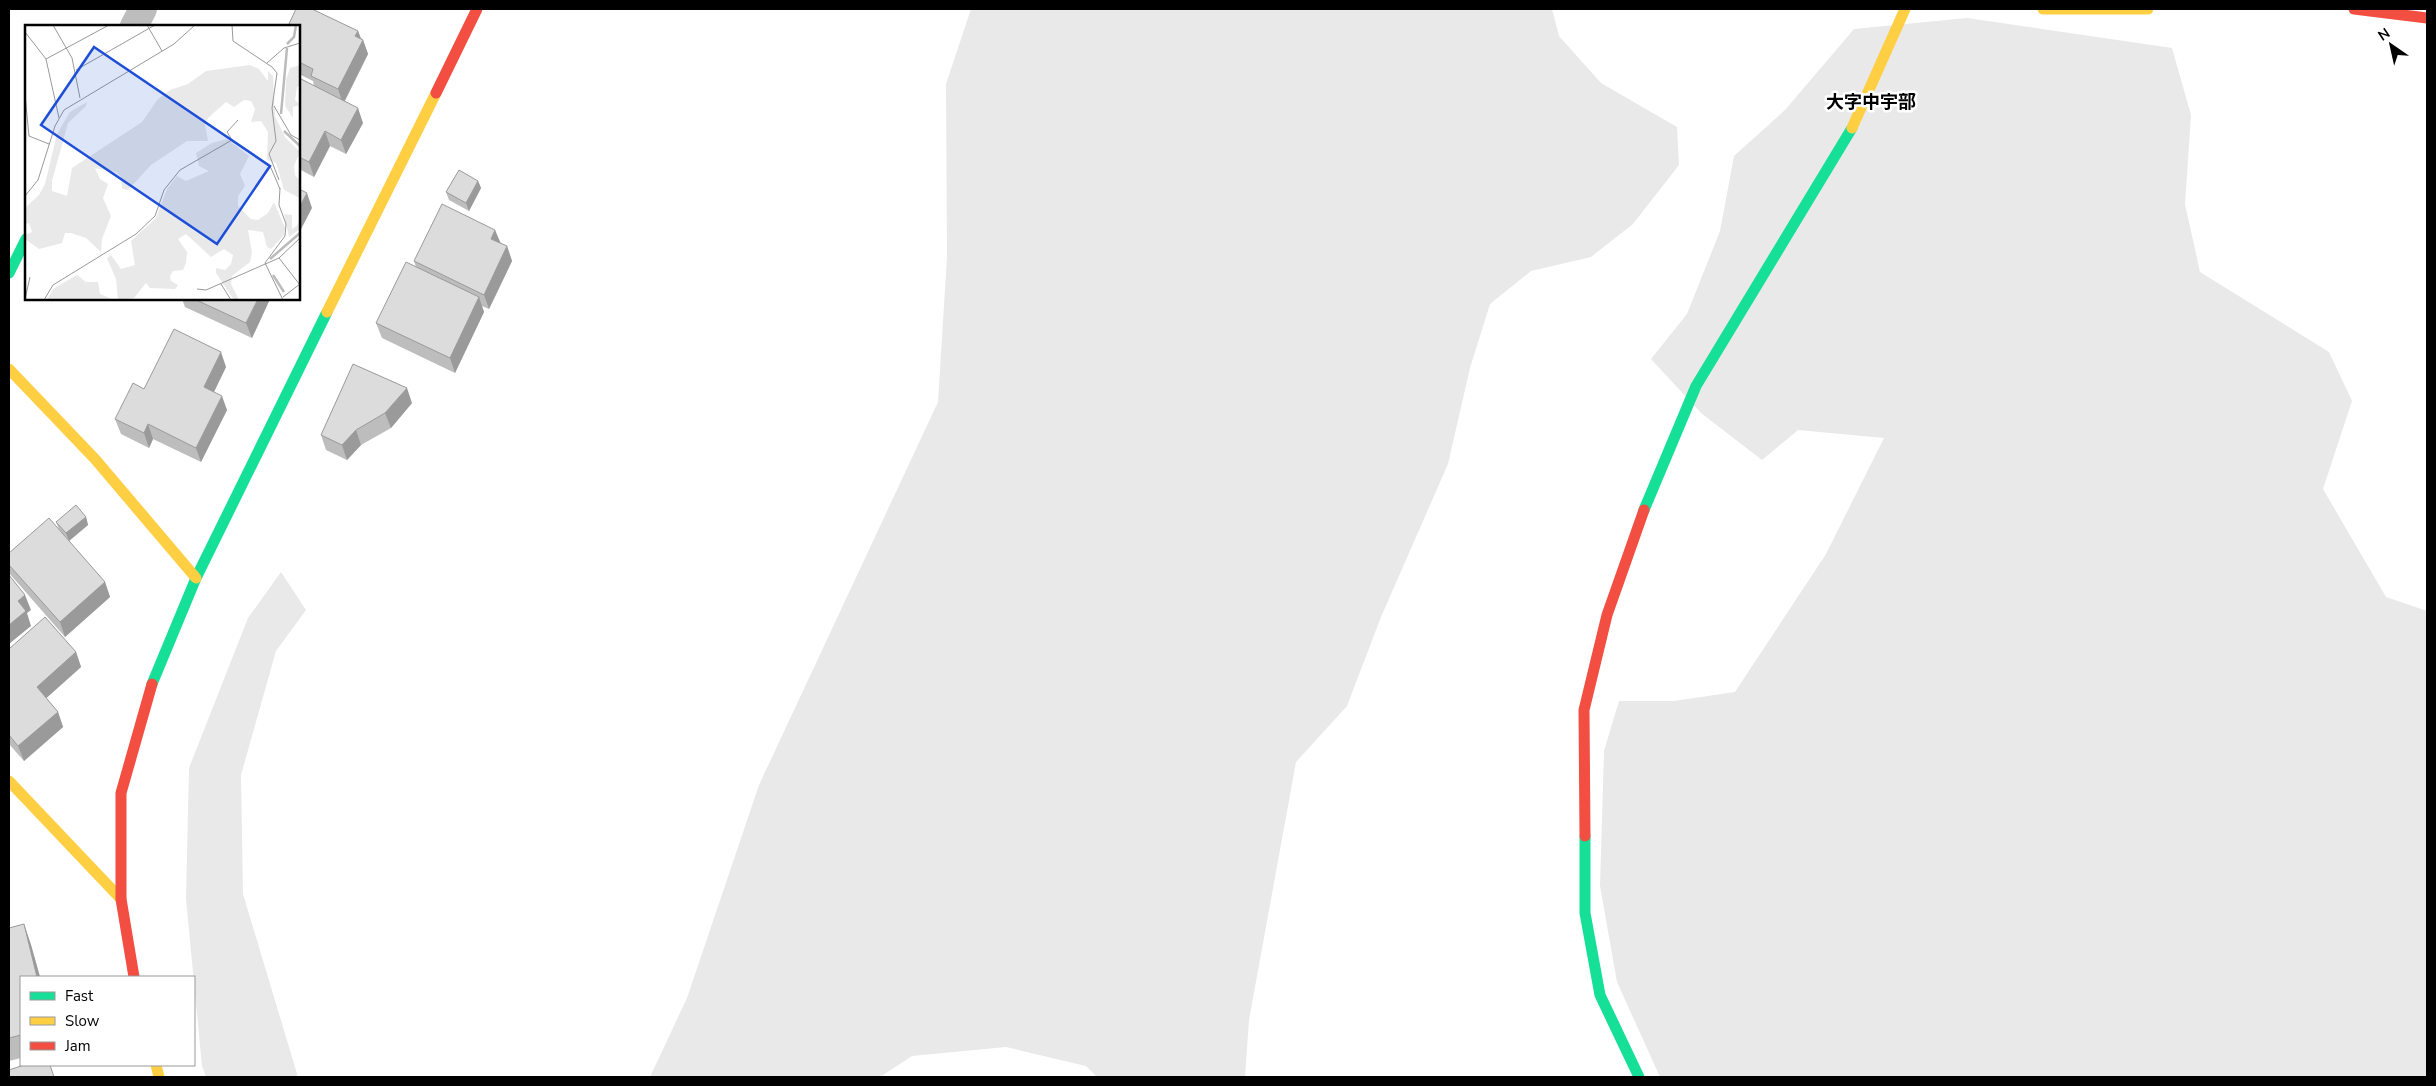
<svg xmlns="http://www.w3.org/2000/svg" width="2436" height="1086" viewBox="0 0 2436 1086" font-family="'Nunito Sans','Noto Sans JP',sans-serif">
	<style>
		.green { fill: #e9e9e9 }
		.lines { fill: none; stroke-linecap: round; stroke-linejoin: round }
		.street { stroke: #bdbdbd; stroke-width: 28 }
		.fast { stroke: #16e098; stroke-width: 11 }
		.slow { stroke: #ffcf43; stroke-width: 11 }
		.jam { stroke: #f24e42; stroke-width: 11 }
		.wall { fill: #bdbdbd }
		.shaded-wall { fill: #9a9a9a }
		.building { fill: #dcdcdc; stroke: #9a9a9a }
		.labels { text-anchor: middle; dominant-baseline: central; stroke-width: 5; stroke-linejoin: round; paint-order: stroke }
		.quarter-label { font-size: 18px; font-weight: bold; fill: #000; stroke: #fff }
		.inset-river { fill: none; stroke: #bbb; stroke-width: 2.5 }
		.inset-road { fill: none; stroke: #999; stroke-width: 1 }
		.view { fill: #1d4ed8; fill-opacity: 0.15; stroke: #1d4ed8; stroke-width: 2.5 }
		.inset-edge { fill: none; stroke: #000; stroke-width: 2.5 }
	</style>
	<rect width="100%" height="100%" fill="#fff"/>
	<g class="green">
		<path d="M 971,9 L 1552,9 L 1559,36 L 1601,83 L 1677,127 L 1679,165 L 1633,224 L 1591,257 L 1531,271 L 1490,304 L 1470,368 L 1448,464 L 1381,617 L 1347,706 L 1296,762 L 1249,1020 L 1245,1077 L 1097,1077 L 1086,1066 L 1006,1047 L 912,1056 L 880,1077 L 650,1077 L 687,998 L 759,785 L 938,402 L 947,257 L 946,84 Z"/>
		<path d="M 1967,18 L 2172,48 L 2191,115 L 2185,204 L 2200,272 L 2329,352 L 2352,401 L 2323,489 L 2386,597 L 2427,611 L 2427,1077 L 1660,1077 L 1617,982 L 1600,886 L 1604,751 L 1619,701 L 1674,701 L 1735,692 L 1826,554 L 1884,438 L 1798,430 L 1762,460 L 1701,413 L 1651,359 L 1687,314 L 1720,231 L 1734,156 L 1785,110 L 1854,29 Z"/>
		<path d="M 281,572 L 306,610 L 276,651 L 241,775 L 243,894 L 298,1077 L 206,1077 L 202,1066 L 186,899 L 189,768 L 248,618 Z"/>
	</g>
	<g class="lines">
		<path class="street" d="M 134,26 L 143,9"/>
		<g class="fast">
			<path d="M 9,273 L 26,239"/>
			<path d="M 1644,510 L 1696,386 L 1852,128"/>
			<path d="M 152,684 L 196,578 L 327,312"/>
			<path d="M 1585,836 L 1585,913 L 1600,995 L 1639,1077"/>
		</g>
		<g class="slow">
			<path d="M 2043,9 L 2148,9"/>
			<path d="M 1852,128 L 1905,9"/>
			<path d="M 327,312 L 436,93"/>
			<path d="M 9,369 L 95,459 L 196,578"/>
			<path d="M 9,781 L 121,899"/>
			<path d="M 156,1065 L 159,1077"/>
		</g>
		<g class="jam">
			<path d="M 2354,9 L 2427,18"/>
			<path d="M 436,93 L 477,9"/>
			<path d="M 1585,836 L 1584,710 L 1607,615 L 1644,510"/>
			<path d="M 134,977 L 121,899 L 121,793 L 152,684"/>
		</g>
	</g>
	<g class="wall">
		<path d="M 299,26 L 358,31 L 361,38 L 363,40 L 368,54 L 345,101 L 363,123 L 346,154 L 330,146 L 314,177 L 299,169 L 299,78 L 314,86 L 313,81 L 299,74 Z"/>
		<path d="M 478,181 L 481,188 L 469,211 L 449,200 L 446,192 Z"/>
		<path d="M 495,230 L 500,243 L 507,246 L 512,261 L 489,309 L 482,306 L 484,312 L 455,373 L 382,338 L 376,323 L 416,267 L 414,261 Z"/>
		<path d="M 182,299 L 270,299 L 252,338 L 185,307 Z"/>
		<path d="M 226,367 L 214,392 L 227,410 L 201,462 L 153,439 L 149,448 L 121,434 L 115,419 L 144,389 Z"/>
		<path d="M 412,403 L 391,428 L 361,445 L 347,460 L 326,450 L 321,435 Z"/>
		<path d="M 86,517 L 88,525 L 69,541 L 59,529 L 56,522 Z"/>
		<path d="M 9,553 L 105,582 L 110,597 L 65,637 L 9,573 Z"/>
		<path d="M 9,649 L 76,652 L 81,667 L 46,698 L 58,712 L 63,727 L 24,761 L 9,744 Z"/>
		<path d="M 24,924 L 31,945 L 40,977 L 21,977 L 21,1058 L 9,1061 L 9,928 Z"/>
	</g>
	<g class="shaded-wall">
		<path d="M 358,31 L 362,42 L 363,40 L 368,54 L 343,104 L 338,89 L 355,36 Z"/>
		<path d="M 358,108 L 363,123 L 346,154 L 341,140 Z"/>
		<path d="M 325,131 L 330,146 L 314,177 L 309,162 Z"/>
		<path d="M 478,181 L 481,188 L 469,211 L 466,203 Z"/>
		<path d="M 307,193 L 312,208 L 299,233 L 299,208 Z"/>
		<path d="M 495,230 L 501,244 L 491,239 Z"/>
		<path d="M 507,246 L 512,261 L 489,309 L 484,295 Z"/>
		<path d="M 479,297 L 484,312 L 455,373 L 450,358 Z"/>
		<path d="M 258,299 L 270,299 L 252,338 L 246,323 Z"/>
		<path d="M 221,352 L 226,367 L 209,402 L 204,387 Z"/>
		<path d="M 407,388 L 412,403 L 391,428 L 385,413 Z"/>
		<path d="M 222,396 L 227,410 L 201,462 L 196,448 Z"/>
		<path d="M 148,424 L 153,439 L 149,448 L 144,433 Z"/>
		<path d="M 356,430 L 361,445 L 347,460 L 342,445 Z"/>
		<path d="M 86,517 L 88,525 L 69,541 L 66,533 Z"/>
		<path d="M 105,582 L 110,597 L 65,637 L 60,622 Z"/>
		<path d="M 25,595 L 31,610 L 27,613 L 31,626 L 9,644 L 9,625 L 18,601 Z"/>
		<path d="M 76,652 L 81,667 L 42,702 L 37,687 Z"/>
		<path d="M 58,712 L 63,727 L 24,761 L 18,746 Z"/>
		<path d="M 24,924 L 31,945 L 40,977 L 37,977 Z"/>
	</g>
	<g class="building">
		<path d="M 296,9 L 312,9 L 358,31 L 355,36 L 363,40 L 338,89 L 311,76 L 313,69 L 299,62 L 299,26 L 288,26 Z"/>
		<path d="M 299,78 L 358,108 L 341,140 L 325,131 L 309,162 L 299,157 Z"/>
		<path d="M 459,170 L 478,181 L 466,203 L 446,192 Z"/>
		<path d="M 299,189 L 307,193 L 299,208 Z"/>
		<path d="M 442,204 L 495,230 L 491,239 L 507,246 L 484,295 L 414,261 Z"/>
		<path d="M 406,262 L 479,297 L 450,358 L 376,323 Z"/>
		<path d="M 194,299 L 258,299 L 246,323 Z"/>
		<path d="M 174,329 L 221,352 L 204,387 L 222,396 L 196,448 L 148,424 L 144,433 L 115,419 L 133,383 L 144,389 Z"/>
		<path d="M 353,364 L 407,388 L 385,413 L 356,430 L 342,445 L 321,435 Z"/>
		<path d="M 76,505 L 86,517 L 66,533 L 56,522 Z"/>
		<path d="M 49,518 L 105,582 L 60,622 L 9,565 L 9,553 Z"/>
		<path d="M 9,575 L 25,595 L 18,601 L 26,611 L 9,625 Z"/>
		<path d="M 45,617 L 76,652 L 37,687 L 58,712 L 18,746 L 9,735 L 9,649 Z"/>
		<path d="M 24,924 L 37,977 L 21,977 L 21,1035 L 9,1038 L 9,928 Z"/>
		<path d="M 24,1065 L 50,1065 L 54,1077 L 9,1077 L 9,1070 Z"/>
	</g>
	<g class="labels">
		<g class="quarter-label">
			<text x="1871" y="102">大字中宇部</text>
		</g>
	</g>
	<g transform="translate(25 25)">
		<rect width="275" height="275" fill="#fff"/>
		<path d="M 225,40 L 234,44 L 243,56 L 243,46 L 248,51 L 250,91 L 260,112 L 275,127 L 269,141 L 270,150 L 275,155 L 275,173 L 259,165 L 251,138 L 242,135 L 243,107 L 236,96 L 226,97 L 230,84 L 226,76 L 219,75 L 209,82 L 201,77 L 183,93 L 180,100 L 183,116 L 162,116 L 126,140 L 103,165 L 97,164 L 96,152 L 91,147 L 70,143 L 75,154 L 83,159 L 78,173 L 86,191 L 77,214 L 76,227 L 61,213 L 46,208 L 40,208 L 37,218 L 14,224 L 0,214 L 0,210 L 7,207 L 4,198 L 0,199 L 0,183 L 14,170 L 20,159 L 32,109 L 45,87 L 62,77 L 61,81 L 43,98 L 27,156 L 27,166 L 42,171 L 47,143 L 117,97 L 133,74 L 145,65 L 163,59 L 181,46 ZM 275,40 L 275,61 L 272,62 L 270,75 L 275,80 L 268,82 L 268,93 L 260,81 L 261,55 L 265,43 ZM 202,114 L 224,131 L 215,149 L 220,161 L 213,171 L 213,181 L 226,194 L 233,195 L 243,188 L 249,177 L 260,203 L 259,210 L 246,224 L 242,222 L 238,207 L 223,205 L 227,227 L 225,237 L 207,251 L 206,259 L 214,275 L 209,275 L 191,248 L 191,243 L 200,245 L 206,239 L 208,230 L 199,224 L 186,232 L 161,209 L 153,214 L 162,227 L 161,238 L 158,245 L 148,246 L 145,251 L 146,256 L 153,260 L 150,264 L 125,263 L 121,258 L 109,273 L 93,275 L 91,254 L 82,233 L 86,230 L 96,244 L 110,240 L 106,216 L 131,193 L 142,164 L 152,151 L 161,156 L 184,146 L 174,141 L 171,128 L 187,118 ZM 259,189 L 267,190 L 267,204 L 273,200 L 275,191 L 275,204 L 264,212 ZM 52,250 L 61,257 L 73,257 L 75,269 L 89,275 L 22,275 L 28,264 Z" fill="#e9e9e9"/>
		<path class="inset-river" d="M 262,19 L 269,12 L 271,0M 256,89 L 262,23M 259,106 L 275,121M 245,234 L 275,208M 248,250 L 259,267"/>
		<path class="inset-road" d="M 28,0 L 47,33 L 55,73M 122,0 L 137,26M 207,0 L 208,16 L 247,42 L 252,48 L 247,83 L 251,116 L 244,129 L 254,155M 0,7 L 21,34 L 34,93M 21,34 L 84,0M 242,38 L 259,23 L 275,18M 51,45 L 130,0M 0,70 L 4,111 L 24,119M 249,81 L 266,110 L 275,115M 207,115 L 202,107 L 213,95M 255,163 L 254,180 L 261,199 L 260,211 L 240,238 L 258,275M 0,171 L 13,155 L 30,101 L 39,85 L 149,19 L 170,0M 196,259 L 206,275M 275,260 L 254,233 L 275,213M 172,264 L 181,265 L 254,233M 258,272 L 275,259M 0,274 L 5,252M 19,275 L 28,260 L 111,209 L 130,191 L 139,165 L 155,145 L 207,115 L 246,143 L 255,164"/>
		<path class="view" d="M 69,22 L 245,141 L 192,219 L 16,100 Z"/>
		<rect width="275" height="275" class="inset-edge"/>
	</g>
	<rect width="2436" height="1086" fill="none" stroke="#000000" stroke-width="20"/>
	<rect x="20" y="976" width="175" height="90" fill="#ffffff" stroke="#999999"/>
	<rect x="30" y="992" width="25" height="8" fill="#16e098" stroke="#999999"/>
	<text x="65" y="1001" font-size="15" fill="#000000">Fast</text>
	<rect x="30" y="1017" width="25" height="8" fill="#ffcf43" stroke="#999999"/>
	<text x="65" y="1026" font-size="15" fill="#000000">Slow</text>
	<rect x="30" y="1042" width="25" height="8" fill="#f24e42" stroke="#999999"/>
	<text x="65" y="1051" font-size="15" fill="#000000">Jam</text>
	<g transform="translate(2391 45) rotate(326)" stroke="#ffffff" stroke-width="4" paint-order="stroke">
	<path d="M0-4L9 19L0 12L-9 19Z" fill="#000000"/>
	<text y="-8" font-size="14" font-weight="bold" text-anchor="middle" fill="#000000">N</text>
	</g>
</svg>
